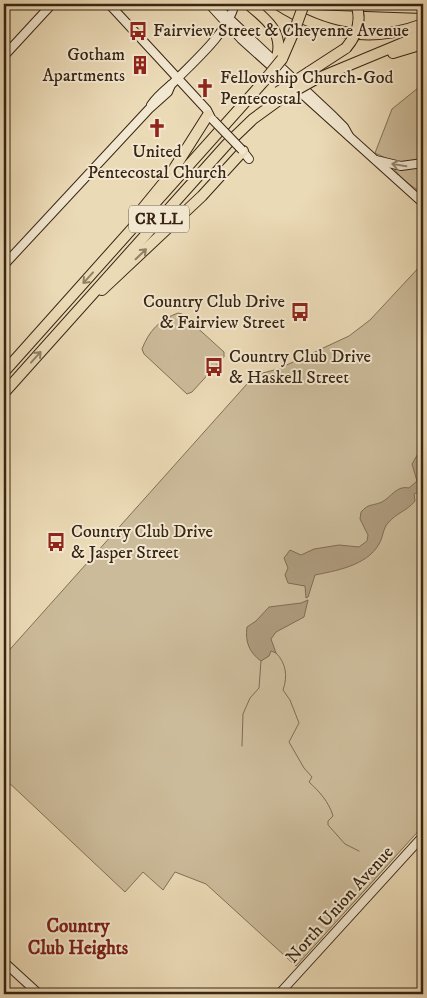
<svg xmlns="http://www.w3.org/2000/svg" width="427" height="998" viewBox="0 0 427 998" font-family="'IM FELL DW Pica',serif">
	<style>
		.green { fill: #ccbb9a; stroke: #827056 }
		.water { fill: #ae9c7f; stroke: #7e6c54 }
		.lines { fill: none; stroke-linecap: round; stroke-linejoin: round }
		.stream { stroke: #7e6c54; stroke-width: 1 }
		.secondary-casing { stroke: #372513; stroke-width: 10 }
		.highway-casing { stroke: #372513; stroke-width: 12 }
		.secondary { stroke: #f2e7d0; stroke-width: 8 }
		.highway { stroke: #ebdab6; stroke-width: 10 }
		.secondary-bridge-casing { stroke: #372513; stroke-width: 10; stroke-linecap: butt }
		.highway-bridge-casing { stroke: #372513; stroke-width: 12; stroke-linecap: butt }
		.secondary-bridge { stroke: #f2e7d0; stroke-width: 8 }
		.highway-bridge { stroke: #ebdab6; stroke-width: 10 }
		.oneway { stroke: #948672 }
		.oneway2 { stroke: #918064 }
		.labels { text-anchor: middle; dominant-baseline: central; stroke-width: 4; stroke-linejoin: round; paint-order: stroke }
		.shield { fill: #f2e7d0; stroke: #6f5f4c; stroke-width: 1 }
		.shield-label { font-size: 16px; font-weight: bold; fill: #372513 }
		.poi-label { font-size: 18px; fill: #372513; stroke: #f2e7d0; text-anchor: start }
		.street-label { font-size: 18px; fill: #372513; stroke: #f2e7d0 }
		.neighbourhood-label { font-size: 19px; font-weight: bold; fill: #7a1f14; stroke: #f2e7d0 }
	</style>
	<rect width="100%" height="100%" fill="#ebdab6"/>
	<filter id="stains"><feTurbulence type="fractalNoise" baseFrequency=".004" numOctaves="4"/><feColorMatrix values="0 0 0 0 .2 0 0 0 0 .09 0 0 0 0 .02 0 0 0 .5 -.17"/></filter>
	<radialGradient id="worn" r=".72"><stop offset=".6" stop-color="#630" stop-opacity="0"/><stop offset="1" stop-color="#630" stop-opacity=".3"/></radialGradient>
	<g class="green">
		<path d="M 423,81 L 423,194 C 412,186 394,175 390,160 L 375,153 L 392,109 L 418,88 Z"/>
		<path d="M 423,263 L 423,826 L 296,966 L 206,884 L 175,872 L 163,890 L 143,872 L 125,892 L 4,778 L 4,656 L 255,375 L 278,369 L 349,336 L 370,320 Z"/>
		<path d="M 178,313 L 182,314 L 224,352 L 224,357 L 192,392 L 187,394 L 144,354 L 142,349 C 149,331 159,320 178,313 Z"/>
	</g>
	<g class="water">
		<path d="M 423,445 L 423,490 L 414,494 L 415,501 C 407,511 396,513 388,523 C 383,528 383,538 379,544 C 367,566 334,571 315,575 L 308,597 L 306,598 L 305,586 L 288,583 L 285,575 L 288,568 L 284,558 L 290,550 L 301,555 L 314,549 L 339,545 L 359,547 L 367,541 L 368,535 L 360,519 L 361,512 C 369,503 373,506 382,502 C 391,497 397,485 409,488 L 417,481 L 412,464 Z"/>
		<path d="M 308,600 L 304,617 L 276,632 L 271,639 L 276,653 L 271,651 L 269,656 L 261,661 C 249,652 245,642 247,627 L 256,621 L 269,607 L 301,603 Z"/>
	</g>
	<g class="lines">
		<g class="stream">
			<path d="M 276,653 C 286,663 288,676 283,690 L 290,700 L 299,723 L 289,742 L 304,768 L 312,777 L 309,782 C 319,791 329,802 333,816 L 328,821 L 328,825 L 345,844 L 359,851"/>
			<path d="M 242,746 L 243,714 L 250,698 L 259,688 L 261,661"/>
			<path d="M 379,863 L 384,866"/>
		</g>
		<g class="secondary-casing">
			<g id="secondary">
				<path d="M 109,4 L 207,110 L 211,118"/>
				<path d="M 209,4 L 241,39 L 423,203"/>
				<path d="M 217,7 L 334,117 L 344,127 L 349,136"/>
				<path d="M 4,56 L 52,4"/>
				<path d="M 151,105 C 158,95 165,90 173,83 C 195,60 226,35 235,4"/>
				<path d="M 242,150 L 249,159"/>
				<path d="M 376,160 L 401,166 L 423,163"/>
				<path d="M 4,265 L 149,109 L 168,92 L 171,85"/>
				<path d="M 4,962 L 39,994"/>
				<path d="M 279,994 L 423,836"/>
			</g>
		</g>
		<g class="highway-casing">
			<g id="highway">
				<path d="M 248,4 C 265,18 284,32 277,57"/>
				<path d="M 277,4 C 324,34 370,44 423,24"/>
				<path d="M 309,4 L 423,8"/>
				<path d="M 393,53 L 423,44"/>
				<path d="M 282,59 L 295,29"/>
				<path d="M 309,72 L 346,48"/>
				<path d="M 316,79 L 405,42 L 423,32"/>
				<path d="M 143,208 L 170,175 L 208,115"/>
				<path d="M 102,290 L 202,196 L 243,151"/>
				<path d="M 4,372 L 264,81"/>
				<path d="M 4,393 L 227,144 L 253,119 L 282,98"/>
			</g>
		</g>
		<use href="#secondary" class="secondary"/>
		<use href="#highway" class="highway"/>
		<g class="secondary-bridge-casing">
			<path id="secondary-bridge" d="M 213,120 L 242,150"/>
		</g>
		<g class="highway-bridge-casing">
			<g id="highway-bridge">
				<path d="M 295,29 L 304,4"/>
				<path d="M 346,48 C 357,35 362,20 356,4"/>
				<path d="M 264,81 L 282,59"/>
				<path d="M 278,92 L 309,72"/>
				<path d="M 282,98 L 316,79"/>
			</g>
		</g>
		<use href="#secondary-bridge" class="secondary-bridge"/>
		<use href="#highway-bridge" class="highway-bridge"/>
	</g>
	<defs><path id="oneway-shaft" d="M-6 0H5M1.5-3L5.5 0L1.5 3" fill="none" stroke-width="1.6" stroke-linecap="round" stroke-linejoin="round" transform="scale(1.25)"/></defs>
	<use class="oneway" href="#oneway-shaft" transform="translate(399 165) rotate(-171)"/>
	<g class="oneway2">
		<use href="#oneway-shaft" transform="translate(141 254) rotate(-44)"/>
		<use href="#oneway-shaft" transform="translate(88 278) rotate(132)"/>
		<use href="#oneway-shaft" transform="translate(36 357) rotate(-48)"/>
	</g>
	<defs>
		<g id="bus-bare" transform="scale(1.5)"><path d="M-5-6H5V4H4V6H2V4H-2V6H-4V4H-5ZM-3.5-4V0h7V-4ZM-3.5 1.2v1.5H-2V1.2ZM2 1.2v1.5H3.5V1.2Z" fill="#8f2418" stroke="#f2e7d0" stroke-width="2.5" paint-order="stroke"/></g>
		<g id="building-bare" transform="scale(1.5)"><path d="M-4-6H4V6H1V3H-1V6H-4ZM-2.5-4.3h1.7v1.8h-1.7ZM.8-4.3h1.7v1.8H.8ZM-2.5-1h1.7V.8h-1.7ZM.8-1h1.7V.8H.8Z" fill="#8f2418" stroke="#f2e7d0" stroke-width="2.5" paint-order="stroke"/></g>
		<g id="church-bare" transform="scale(1.5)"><path d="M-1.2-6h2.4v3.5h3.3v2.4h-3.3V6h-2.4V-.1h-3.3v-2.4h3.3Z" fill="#8f2418" stroke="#f2e7d0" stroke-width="2.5" paint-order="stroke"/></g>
	</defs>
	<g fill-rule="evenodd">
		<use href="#bus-bare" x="138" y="31"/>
		<use href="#building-bare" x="140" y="65"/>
		<use href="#church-bare" x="205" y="88"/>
		<use href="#church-bare" x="157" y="128"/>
		<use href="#bus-bare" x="300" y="312"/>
		<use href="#bus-bare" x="214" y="367"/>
		<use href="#bus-bare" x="56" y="542"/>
	</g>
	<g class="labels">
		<rect class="shield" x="129" y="205.5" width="60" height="27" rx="4"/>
		<g class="shield-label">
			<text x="159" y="219">CR LL</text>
		</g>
		<g class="poi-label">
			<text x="153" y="31">Fairview Street &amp; Cheyenne Avenue</text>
			<text x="125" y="55" text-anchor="end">Gotham<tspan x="125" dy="21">Apartments</tspan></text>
			<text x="220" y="78">Fellowship Church-God<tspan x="220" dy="21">Pentecostal</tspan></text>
			<text x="157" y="152" text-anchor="middle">United<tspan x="157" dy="21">Pentecostal Church</tspan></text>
			<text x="285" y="302" text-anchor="end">Country Club Drive<tspan x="285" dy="21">&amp; Fairview Street</tspan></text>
			<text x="229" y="357">Country Club Drive<tspan x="229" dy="21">&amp; Haskell Street</tspan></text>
			<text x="71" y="532">Country Club Drive<tspan x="71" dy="21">&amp; Jasper Street</tspan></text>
		</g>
		<g class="street-label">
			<text transform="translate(340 905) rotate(-48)">North Union Avenue</text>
		</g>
		<g class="neighbourhood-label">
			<text x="78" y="926">Country<tspan x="78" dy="22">Club Heights</tspan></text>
		</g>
	</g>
	<rect width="427" height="998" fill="none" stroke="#ebdab6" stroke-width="20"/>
	<rect x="5" y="5" width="417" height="988" fill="none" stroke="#372513" stroke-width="2.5"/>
	<rect x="10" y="10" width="407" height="978" fill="none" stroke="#372513"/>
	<rect width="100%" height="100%" filter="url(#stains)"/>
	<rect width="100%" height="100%" fill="url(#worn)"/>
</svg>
